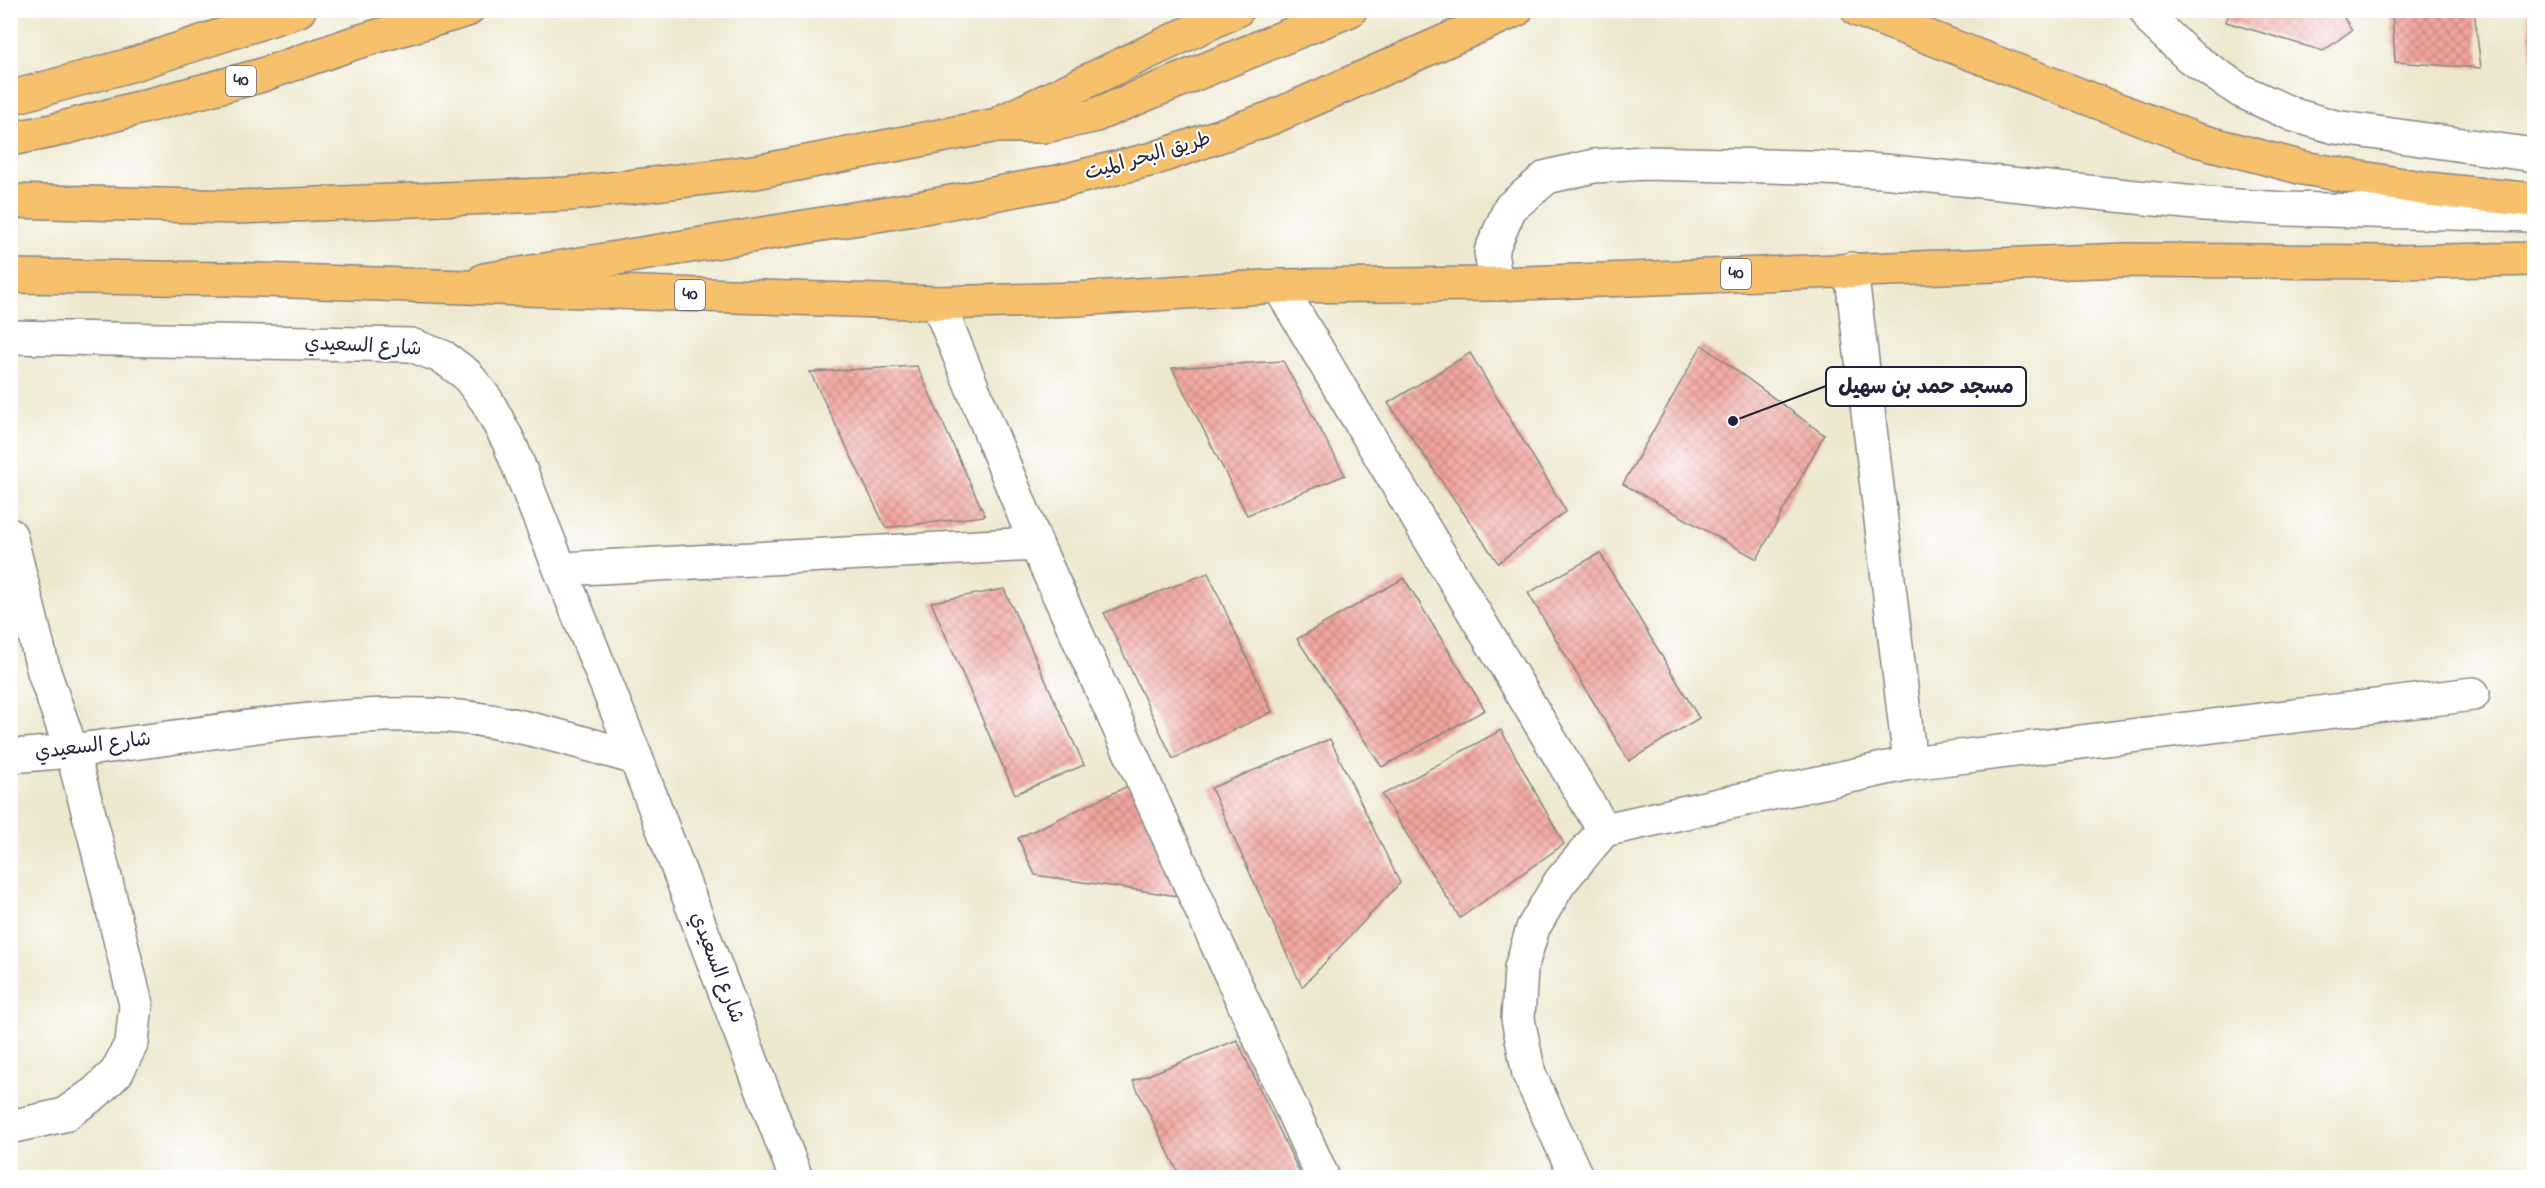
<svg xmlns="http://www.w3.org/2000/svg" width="2545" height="1188" viewBox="0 0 2545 1188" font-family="'Indie Flower','Playpen Sans Arabic',sans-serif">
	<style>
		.building { fill: url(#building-cross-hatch) }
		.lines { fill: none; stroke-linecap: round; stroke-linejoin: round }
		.minor-casing { stroke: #888584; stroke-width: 36 }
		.major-casing { stroke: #888584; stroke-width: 36 }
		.highway-casing { stroke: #888584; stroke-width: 36 }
		.minor { stroke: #fff; stroke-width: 33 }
		.major { stroke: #f7c06c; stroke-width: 33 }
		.highway { stroke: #f7c06c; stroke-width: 33 }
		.labels { text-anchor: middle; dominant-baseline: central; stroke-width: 4.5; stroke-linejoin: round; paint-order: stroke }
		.shield { fill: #fff; stroke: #646476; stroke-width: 1.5 }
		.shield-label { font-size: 18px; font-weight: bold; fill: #22223b }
		.street-label { font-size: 20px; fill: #22223b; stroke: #fff }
		.leader { fill: none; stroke: #22223b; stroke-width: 2 }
		.callout-dot { fill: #22223b; stroke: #fff; stroke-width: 2 }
		.callout { fill: #fff; stroke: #22223b; stroke-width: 2 }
		.callout-label { font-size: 21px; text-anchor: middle; font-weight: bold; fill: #22223b }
	</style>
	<defs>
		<pattern id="building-cross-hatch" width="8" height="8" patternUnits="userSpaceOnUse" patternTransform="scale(1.5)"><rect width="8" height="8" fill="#f3a69f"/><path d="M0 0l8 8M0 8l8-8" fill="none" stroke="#c48783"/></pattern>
	</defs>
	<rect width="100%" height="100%" fill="#fff"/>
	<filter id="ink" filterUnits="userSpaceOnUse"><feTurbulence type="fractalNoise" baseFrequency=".0167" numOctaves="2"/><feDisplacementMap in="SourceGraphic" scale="12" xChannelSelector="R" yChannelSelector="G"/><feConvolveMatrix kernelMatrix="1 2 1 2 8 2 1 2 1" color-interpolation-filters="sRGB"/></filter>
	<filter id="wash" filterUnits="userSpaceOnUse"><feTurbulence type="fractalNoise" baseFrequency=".008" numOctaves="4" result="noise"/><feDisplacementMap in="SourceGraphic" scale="24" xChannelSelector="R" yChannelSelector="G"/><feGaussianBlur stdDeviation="1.35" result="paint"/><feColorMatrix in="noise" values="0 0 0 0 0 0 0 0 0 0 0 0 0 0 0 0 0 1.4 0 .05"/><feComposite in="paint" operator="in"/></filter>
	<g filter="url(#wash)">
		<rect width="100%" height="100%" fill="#ede8ce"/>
		<g id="blocks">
			<g class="building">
				<path d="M 2230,10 L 2339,10 L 2352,30 L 2323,51 L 2226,22 Z"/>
				<path d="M 2392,10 L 2474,10 L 2481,68 L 2395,62 Z"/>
				<path d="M 2528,10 L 2534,10 L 2534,73 L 2533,73 Z"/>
				<path d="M 1702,345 L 1824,435 L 1757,559 L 1623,484 Z"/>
				<path d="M 1470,353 L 1566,511 L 1498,563 L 1388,403 Z"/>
				<path d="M 1283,361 L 1345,475 L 1247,515 L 1172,368 Z"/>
				<path d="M 917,366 L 985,516 L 886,528 L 810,372 Z"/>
				<path d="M 1600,553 L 1699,718 L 1629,761 L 1528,593 Z"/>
				<path d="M 1208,573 L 1272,712 L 1173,759 L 1104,613 Z"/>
				<path d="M 1404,578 L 1485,710 L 1382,767 L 1297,639 Z"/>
				<path d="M 1004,589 L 1084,765 L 1015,794 L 931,602 Z"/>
				<path d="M 1501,730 L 1564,844 L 1460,918 L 1382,795 Z"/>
				<path d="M 1330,739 L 1400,883 L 1302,987 L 1211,788 Z"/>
				<path d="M 1130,785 L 1185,897 L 1035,875 L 1018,838 Z"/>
				<path d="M 1237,1040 L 1302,1178 L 1181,1178 L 1133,1081 Z"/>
			</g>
		</g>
	</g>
	<g filter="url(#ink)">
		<use href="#blocks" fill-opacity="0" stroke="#888584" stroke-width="1.5"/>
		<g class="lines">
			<g class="minor-casing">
				<g id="minor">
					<path d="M 2146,10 L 2153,22 L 2190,57 L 2241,91 L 2294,115 L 2335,127 L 2534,155"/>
					<path d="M 1851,269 L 1910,763"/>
					<path d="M 1496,284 L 1491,252 L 1510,208 L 1547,177 L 1594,166 L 1646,163 L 1804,167 L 1883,171 L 2205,204 L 2285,209 L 2534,215"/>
					<path d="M 1279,286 L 1604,830"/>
					<path d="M 938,303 L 1036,544 L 1323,1178"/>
					<path d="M 10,337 L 411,345 L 443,357 L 466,374 L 487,401 L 509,442 L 636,758 L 796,1178"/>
					<path d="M 10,535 L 44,672 L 72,752 L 94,833 L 136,1004 L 132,1042 L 117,1072 L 95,1093 L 64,1115 L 10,1127"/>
					<path d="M 562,569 L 1036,544"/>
					<path d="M 10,756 C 150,747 287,712 427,715 C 499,716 568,739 636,758"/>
					<path d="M 1577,1178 L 1529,1074 L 1518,1019 L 1521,968 L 1533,928 L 1560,882 L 1604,830 L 1910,763 L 2473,694"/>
				</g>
			</g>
			<g class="major-casing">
				<g id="major">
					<path d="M 1003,121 L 1237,10"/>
					<path d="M 10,201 L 238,207 L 569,194 L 755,172 L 992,126 L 1045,126 L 1093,116 L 1350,10"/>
					<path d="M 484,280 L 913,209 L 1058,182 L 1153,159 L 1271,118 L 1516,10"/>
				</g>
			</g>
			<g class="highway-casing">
				<g id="highway">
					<path d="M 1858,10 L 2197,140 L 2303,168 L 2427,189 L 2534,200"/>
					<path d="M 10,98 L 134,64 L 299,10"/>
					<path d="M 10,139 L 52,131 L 259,76 L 354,43 L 467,10"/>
					<path d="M 10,276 L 229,279 L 938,303 L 1077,299 L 1279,286 L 1496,284 L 2125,260 L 2398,262 L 2534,259"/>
				</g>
			</g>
			<use href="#minor" class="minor"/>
			<use href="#major" class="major"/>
			<use href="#highway" class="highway"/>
		</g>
	</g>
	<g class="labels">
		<g class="shield">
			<rect x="226" y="66" width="30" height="30" rx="4.5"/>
			<rect x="1721" y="259" width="30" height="30" rx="4.5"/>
			<rect x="675" y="280" width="30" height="30" rx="4.5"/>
		</g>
		<g class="shield-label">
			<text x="241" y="81">40</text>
			<text x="1736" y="274">40</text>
			<text x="690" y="295">40</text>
		</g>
		<g class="street-label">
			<text transform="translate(1148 157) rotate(-16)">طريق البحر الميت</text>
			<text transform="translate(363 347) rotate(3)">شارع السعيدي</text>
			<text transform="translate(93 747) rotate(-7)">شارع السعيدي</text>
			<text transform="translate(716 968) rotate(69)">شارع السعيدي</text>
		</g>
	</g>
	<path class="leader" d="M1733 421L1826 386"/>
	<circle class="callout-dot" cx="1733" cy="421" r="6"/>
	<rect class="callout" x="1826" y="367" width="200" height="39" rx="6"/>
	<g class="callout-label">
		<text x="1926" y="393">مسجد حمد بن سهيل</text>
	</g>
	<rect width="2545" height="1188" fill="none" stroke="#fff" stroke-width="36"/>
</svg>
